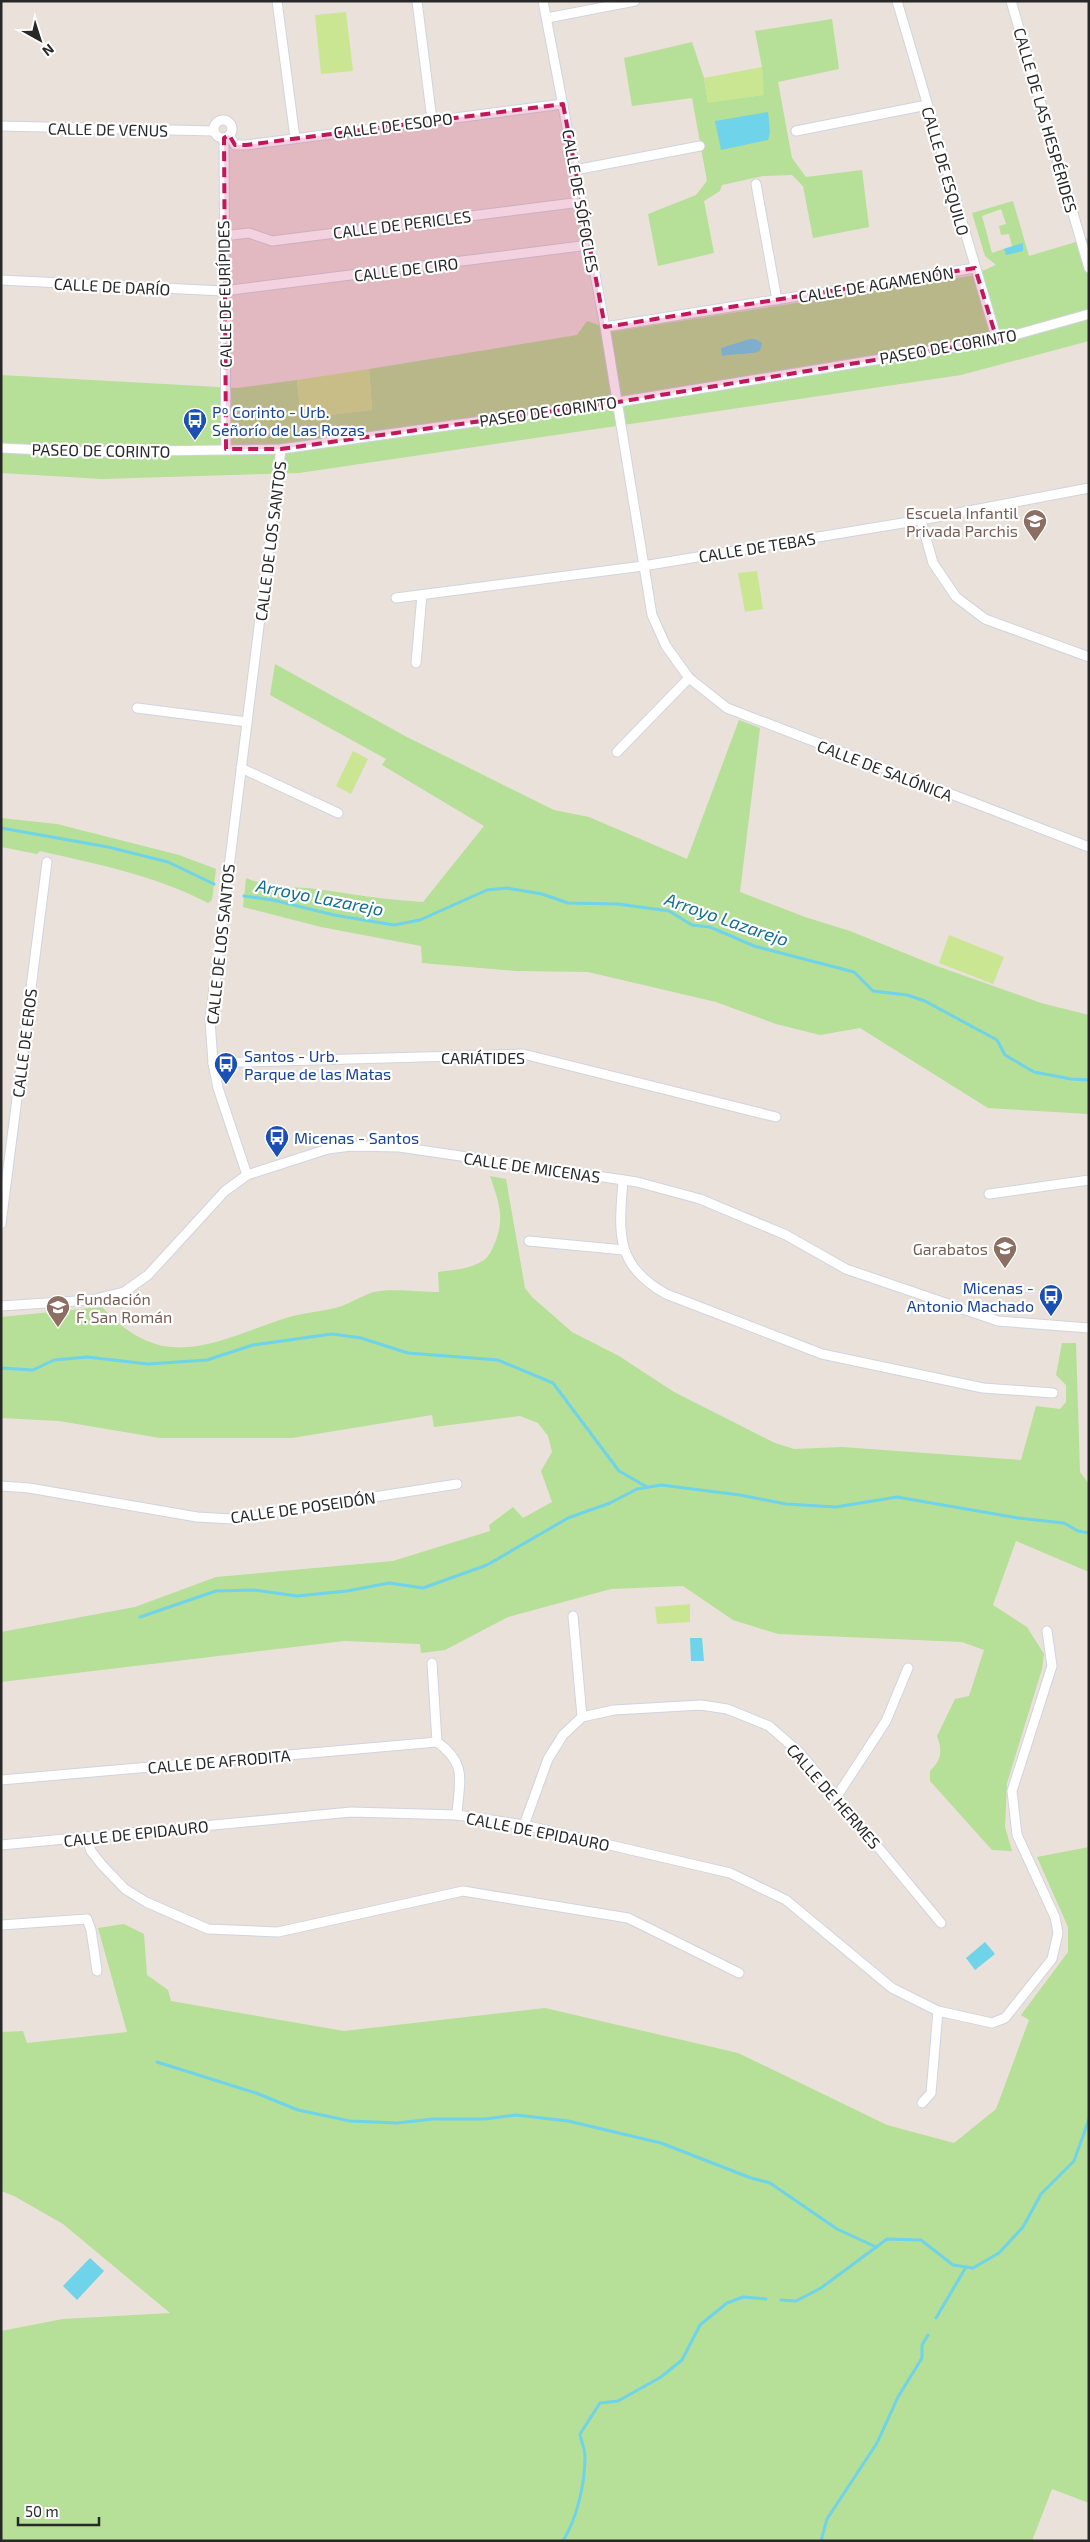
<svg xmlns="http://www.w3.org/2000/svg" width="1090" height="2542" viewBox="0 0 1090 2542" font-family="'Exo 2',sans-serif">
	<style>
		.green { fill: #b6df97; fill-rule: evenodd }
		.pitch { fill: #cae693 }
		.water { fill: #6fd3e9 }
		.lines { fill: none; stroke-linecap: round; stroke-linejoin: round }
		.stream { stroke: #6fd3e9; stroke-width: 3 }
		.minor-casing { stroke: #cfd4e0; stroke-width: 11 }
		.minor { stroke: #fff; stroke-width: 9 }
		.marked { fill: #c2185b; fill-opacity: 0.2; stroke: #c2185b; stroke-width: 4; stroke-dasharray: 10 6; stroke-linejoin: round }
		.labels { text-anchor: middle; dominant-baseline: central; stroke-width: 4.5; stroke-linejoin: round; paint-order: stroke }
		.street-label { font-size: 16px; fill: #282828; stroke: #fff }
		.transit-label { font-size: 16px; fill: #164399; stroke: #fff; text-anchor: start }
		.education-label { font-size: 16px; fill: #785e54; stroke: #fff; text-anchor: end }
		.water-label { font-size: 18px; font-style: italic; fill: #127092; stroke: #fff }
	</style>
	<rect width="100%" height="100%" fill="#eae1da"/>
	<g class="green">
		<path d="M 832,19 L 839,69 L 778,82 L 792,158 L 806,177 L 862,170 L 869,227 L 813,238 L 803,186 L 792,175 L 763,176 L 722,185 L 720,191 L 704,201 L 714,253 L 658,266 L 648,214 L 696,195 L 707,181 L 692,98 L 632,106 L 624,58 L 692,42 L 704,78 L 708,102 L 763,95 L 762,67 L 755,31 Z"/>
		<path d="M 1013,201 L 1029,256 L 1089,238 L 1089,341 L 961,375 L 299,473 L 102,479 L 1,473 L 1,375 L 237,388 L 297,380 L 301,418 L 372,410 L 369,369 L 577,335 L 587,321 L 616,331 L 970,276 L 996,265 L 985,256 L 972,213 ZM 1001,209 L 1006,224 L 999,226 L 1001,235 L 1009,234 L 1012,246 L 992,253 L 982,216 Z"/>
		<path d="M 275,664 L 405,736 L 554,810 L 589,817 L 687,859 L 739,720 L 760,728 L 740,892 L 805,917 L 850,931 L 934,965 L 1041,1003 L 1089,1015 L 1089,1114 L 988,1108 L 860,1028 L 820,1035 L 776,1024 L 716,1002 L 588,972 L 517,971 L 422,963 L 421,946 L 321,927 L 243,907 L 246,878 C 271,889 296,886 323,890 C 357,895 389,900 423,902 L 484,826 L 382,765 L 386,759 L 270,695 Z"/>
		<path d="M 1,818 L 57,824 L 179,855 L 216,869 L 212,900 L 208,903 C 155,875 96,864 40,851 L 37,854 L 1,847 Z"/>
		<path d="M 490,1176 L 506,1179 L 525,1288 L 532,1297 L 572,1332 L 619,1356 L 674,1392 L 775,1443 L 794,1449 L 842,1447 L 1021,1460 L 1036,1406 L 1060,1409 L 1066,1402 L 1066,1385 L 1056,1375 L 1062,1343 L 1076,1343 L 1080,1472 L 1089,1484 L 1089,1572 L 1016,1541 L 993,1605 L 1027,1627 L 1044,1654 L 1042,1669 L 1007,1783 L 1005,1827 L 1012,1851 L 992,1850 L 930,1781 L 930,1771 C 941,1760 943,1752 937,1736 L 955,1699 L 969,1696 L 984,1650 L 962,1642 L 778,1634 L 733,1620 L 683,1586 L 611,1589 L 508,1617 L 445,1650 L 421,1653 L 420,1644 L 344,1641 L 1,1682 L 1,1632 L 135,1607 L 216,1577 L 393,1561 L 490,1531 L 489,1525 L 513,1507 L 523,1518 L 552,1502 L 541,1471 L 552,1452 L 548,1436 L 538,1423 L 520,1416 L 434,1427 L 432,1415 L 292,1438 L 160,1438 L 59,1421 L 1,1418 L 1,1317 L 102,1307 C 164,1375 213,1342 286,1318 C 304,1312 324,1312 342,1306 C 353,1302 363,1295 374,1292 C 389,1288 421,1292 439,1292 L 438,1272 C 452,1270 472,1269 484,1260 C 490,1256 493,1247 496,1240 C 505,1216 498,1200 490,1176 Z"/>
		<path d="M 1089,1847 L 1089,2503 L 1052,2489 L 1032,2541 L 1,2541 L 1,2331 L 63,2319 L 170,2313 L 63,2224 L 14,2196 L 1,2191 L 1,2032 L 23,2031 L 27,2043 L 127,2032 L 98,1928 L 124,1924 L 144,1934 L 147,1975 L 168,1990 L 171,2001 L 344,2031 L 545,2008 L 738,2053 L 887,2125 L 954,2143 L 996,2109 L 1029,2020 L 1021,2015 L 1068,1952 L 1068,1927 L 1037,1857 Z"/>
	</g>
	<g class="pitch">
		<path d="M 346,12 L 353,71 L 321,74 L 315,15 Z"/>
		<path d="M 762,67 L 764,95 L 708,103 L 704,78 Z"/>
		<path d="M 369,369 L 372,410 L 301,418 L 297,380 Z"/>
		<path d="M 757,571 L 763,609 L 745,612 L 738,573 Z"/>
		<path d="M 353,751 L 368,759 L 351,794 L 336,786 Z"/>
		<path d="M 949,935 L 1004,957 L 993,984 L 939,963 Z"/>
		<path d="M 690,1604 L 690,1622 L 657,1624 L 655,1607 Z"/>
	</g>
	<g class="water">
		<path d="M 768,112 L 770,132 L 768,140 L 721,150 L 715,121 Z"/>
		<path d="M 1023,243 L 1023,251 L 1006,255 L 1004,249 Z"/>
		<path d="M 750,339 L 755,339 L 762,343 L 760,351 C 754,354 732,354 722,356 L 721,348 Z"/>
		<path d="M 690,1638 L 702,1638 L 704,1661 L 691,1661 Z"/>
		<path d="M 985,1942 L 995,1954 L 975,1970 L 966,1958 Z"/>
		<path d="M 90,2258 L 104,2271 L 77,2300 L 63,2286 Z"/>
	</g>
	<g class="lines">
		<g class="stream">
			<path d="M 1,828 L 108,847 L 168,862 L 214,884"/>
			<path d="M 244,896 L 273,900 L 334,915 L 394,925 L 420,920 L 487,890 L 507,888 L 542,894 L 568,903 L 618,904 L 669,911 L 692,925 L 710,927 L 754,946 L 854,972 L 873,991 L 907,995 L 925,1001 L 997,1040 L 1005,1055 L 1034,1072 L 1071,1079 L 1089,1080"/>
			<path d="M 1,1368 L 33,1370 L 54,1360 L 87,1357 L 148,1364 L 207,1360 L 253,1345 L 332,1334 L 361,1338 L 408,1353 L 498,1360 L 553,1383 L 619,1471 L 647,1487"/>
			<path d="M 140,1617 L 216,1591 L 254,1590 L 297,1596 L 347,1591 L 389,1583 L 423,1588 L 487,1565 L 568,1518 L 610,1503 L 637,1489 L 661,1485 L 740,1495 L 786,1504 L 836,1507 L 897,1497 L 1018,1518 L 1064,1523 L 1078,1531 L 1089,1533"/>
			<path d="M 157,2062 L 256,2093 L 298,2110 L 350,2121 L 397,2123 L 433,2119 L 485,2119 L 516,2115 L 568,2121 L 661,2143 L 751,2178 L 770,2183 L 837,2229 L 876,2247"/>
			<path d="M 781,2300 L 796,2301 L 821,2288 L 887,2239 L 921,2240 L 953,2265 L 973,2268 L 999,2253 L 1023,2227 L 1041,2194 L 1074,2161 L 1089,2119"/>
			<path d="M 936,2318 L 966,2267"/>
			<path d="M 563,2541 C 577,2518 585,2484 585,2457 C 585,2449 581,2441 580,2434 L 600,2403 L 618,2401 L 661,2377 L 682,2360 L 700,2325 L 727,2303 L 743,2297 L 766,2299"/>
			<path d="M 821,2541 L 827,2519 L 877,2443 L 898,2397 L 922,2358 L 922,2345 L 928,2335"/>
		</g>
		<g class="minor-casing">
			<g id="minor">
				<path d="M 277,1 L 295,138"/>
				<path d="M 417,1 L 432,120"/>
				<path d="M 543,1 L 605,327 L 652,615 L 666,646 L 689,678 L 727,708 L 1089,847"/>
				<path d="M 897,1 L 997,340"/>
				<path d="M 1011,1 L 1089,268"/>
				<path d="M 547,18 L 635,1"/>
				<circle cx="223" cy="129" r="9"/>
				<path d="M 1,126 L 214,131"/>
				<path d="M 796,131 L 927,105"/>
				<path d="M 229,135 L 235,145 L 246,145 L 563,104"/>
				<path d="M 224,138 L 226,449"/>
				<path d="M 575,170 L 700,146"/>
				<path d="M 756,184 L 777,300"/>
				<path d="M 223,236 L 249,233 L 272,241 L 581,202"/>
				<path d="M 1,280 L 223,291 L 589,245"/>
				<path d="M 605,327 L 975,268"/>
				<path d="M 1,448 L 85,452 L 281,449 L 618,402 L 997,340 L 1089,314"/>
				<path d="M 921,520 L 933,563 L 956,597 L 985,619 L 1089,657"/>
				<path d="M 396,598 L 643,566 L 921,520 L 1089,488"/>
				<path d="M 416,663 L 422,595"/>
				<path d="M 137,708 L 247,722"/>
				<path d="M 617,752 L 689,678"/>
				<path d="M 241,768 L 338,813"/>
				<path d="M 213,1063 L 523,1054 L 776,1117"/>
				<path d="M 247,1175 L 218,1088 L 213,1063 L 210,1020 L 281,449"/>
				<path d="M 623,1180 C 619,1232 614,1265 666,1294 L 822,1354 L 983,1388 L 1053,1393"/>
				<path d="M 989,1194 L 1089,1180"/>
				<path d="M 1,1224 L 47,862"/>
				<path d="M 529,1241 L 624,1250"/>
				<path d="M 1,1306 L 91,1300 L 124,1292 L 148,1275 L 225,1191 L 247,1175 L 328,1149 L 351,1146 L 399,1147 L 637,1182 L 700,1199 L 786,1235 L 846,1269 L 998,1321 L 1089,1328"/>
				<path d="M 1,1486 L 29,1488 L 197,1517 L 233,1519 L 457,1484"/>
				<path d="M 573,1616 L 582,1717"/>
				<path d="M 432,1663 L 437,1742"/>
				<path d="M 1,1780 L 437,1742 C 468,1764 459,1781 457,1815"/>
				<path d="M 837,1796 L 886,1721 L 908,1668"/>
				<path d="M 524,1825 L 548,1759 L 563,1735 L 582,1717 L 614,1710 L 701,1705 L 727,1709 L 769,1726 L 800,1753 L 941,1923"/>
				<path d="M 87,1839 L 91,1851 L 102,1865 L 125,1889 L 146,1902 L 208,1929 L 278,1932 L 463,1891 L 628,1918 L 739,1973"/>
				<path d="M 1,1845 L 351,1812 L 457,1815 L 524,1825 L 730,1873 L 786,1900 L 892,1988 L 938,2011 L 992,2023 L 1005,2018 L 1052,1959 L 1058,1933 L 1055,1917 L 1017,1835 L 1012,1791 L 1052,1666 L 1047,1631"/>
				<path d="M 1,1925 L 87,1919 L 91,1930 L 97,1971"/>
				<path d="M 922,2103 L 931,2093 L 938,2011"/>
			</g>
		</g>
		<use href="#minor" class="minor"/>
	</g>
	<path class="marked" d="M 563,104 L 605,327 L 975,268 L 997,340 L 618,402 L 281,449 L 226,449 L 224,138 L 229,135 L 235,145 L 246,145 Z"/>
	<defs>
		<g id="bus-pin" transform="scale(1.25)"><path d="M0 17L-7.5 6A9.5 9.5 0 1 1 7.5 6Z" fill="#1a4fb4" stroke="#fff"/><path d="M-5-6H5V4H4V6H2V4H-2V6H-4V4H-5ZM-3.5-4V0h7V-4ZM-3.5 1.2v1.5H-2V1.2ZM2 1.2v1.5H3.5V1.2Z" fill="#fff"/></g>
		<g id="school-pin" transform="scale(1.25)"><path d="M0 17L-7.5 6A9.5 9.5 0 1 1 7.5 6Z" fill="#8d6e63" stroke="#fff"/><path d="M0-5L7-2L0 1L-7-2ZM-4 1L0 2.5L4 1V4Q0 6-4 4Z" fill="#fff"/></g>
	</defs>
	<g fill-rule="evenodd">
		<use href="#bus-pin" x="195" y="420"/>
		<use href="#school-pin" x="1035" y="521"/>
		<use href="#bus-pin" x="226" y="1064"/>
		<use href="#bus-pin" x="277" y="1137"/>
		<use href="#school-pin" x="1005" y="1248"/>
		<use href="#bus-pin" x="1051" y="1296"/>
		<use href="#school-pin" x="58" y="1307"/>
	</g>
	<g class="labels">
		<g class="street-label">
			<text transform="translate(1046 120) rotate(74)">CALLE DE LAS HESPÉRIDES</text>
			<text transform="translate(393 125) rotate(-7)">CALLE DE ESOPO</text>
			<text transform="translate(108 129) rotate(1)">CALLE DE VENUS</text>
			<text transform="translate(946 171) rotate(74)">CALLE DE ESQUILO</text>
			<text transform="translate(581 201) rotate(80)">CALLE DE SÓFOCLES</text>
			<text transform="translate(402 224) rotate(-7)">CALLE DE PERICLES</text>
			<text transform="translate(406 269) rotate(-7)">CALLE DE CIRO</text>
			<text transform="translate(876 284) rotate(-9)">CALLE DE AGAMENÓN</text>
			<text transform="translate(112 286) rotate(3)">CALLE DE DARÍO</text>
			<text transform="translate(224 294) rotate(-91)">CALLE DE EURÍPIDES</text>
			<text transform="translate(948 346) rotate(-10)">PASEO DE CORINTO</text>
			<text transform="translate(548 411) rotate(-8)">PASEO DE CORINTO</text>
			<text transform="translate(101 450) rotate(1)">PASEO DE CORINTO</text>
			<text transform="translate(270 541) rotate(-83)">CALLE DE LOS SANTOS</text>
			<text transform="translate(757 547) rotate(-9)">CALLE DE TEBAS</text>
			<text transform="translate(885 770) rotate(21)">CALLE DE SALÓNICA</text>
			<text transform="translate(220 944) rotate(-84)">CALLE DE LOS SANTOS</text>
			<text transform="translate(24 1043) rotate(-83)">CALLE DE EROS</text>
			<text x="483" y="1057">CARIÁTIDES</text>
			<text transform="translate(532 1167) rotate(8)">CALLE DE MICENAS</text>
			<text transform="translate(303 1507) rotate(-8)">CALLE DE POSEIDÓN</text>
			<text transform="translate(219 1761) rotate(-5)">CALLE DE AFRODITA</text>
			<text transform="translate(834 1796) rotate(49)">CALLE DE HERMES</text>
			<text transform="translate(538 1831) rotate(11)">CALLE DE EPIDAURO</text>
			<text transform="translate(136 1833) rotate(-6)">CALLE DE EPIDAURO</text>
		</g>
		<g class="transit-label">
			<text x="212" y="411">Pº Corinto - Urb.<tspan x="212" dy="18">Señorío de Las Rozas</tspan></text>
			<text x="244" y="1055">Santos - Urb.<tspan x="244" dy="18">Parque de las Matas</tspan></text>
			<text x="294" y="1137">Micenas - Santos</text>
			<text x="1034" y="1287" text-anchor="end">Micenas -<tspan x="1034" dy="18">Antonio Machado</tspan></text>
		</g>
		<g class="education-label">
			<text x="1018" y="512">Escuela Infantil<tspan x="1018" dy="18">Privada Parchis</tspan></text>
			<text x="988" y="1248">Garabatos</text>
			<text x="76" y="1298" text-anchor="start">Fundación<tspan x="76" dy="18">F. San Román</tspan></text>
		</g>
		<g class="water-label">
			<text transform="translate(320 897) rotate(11)">Arroyo Lazarejo</text>
			<text transform="translate(727 919) rotate(19)">Arroyo Lazarejo</text>
		</g>
	</g>
	<rect width="1090" height="2542" fill="none" stroke="#282828" stroke-width="5"/>
	<g transform="translate(40 40) rotate(141)" stroke="#ffffff" stroke-width="4" paint-order="stroke">
	<path d="M0-4L9 19L0 12L-9 19Z" fill="#282828"/>
	<text y="-8" font-size="14" font-weight="bold" text-anchor="middle" fill="#282828">N</text>
	</g>
	<path d="M18 2517v8h81v-8" fill="none" stroke="#282828" stroke-width="2.5"/>
	<text x="25" y="2517" font-size="15" fill="#282828" stroke="#ffffff" stroke-width="4" paint-order="stroke">50 m</text>
</svg>
